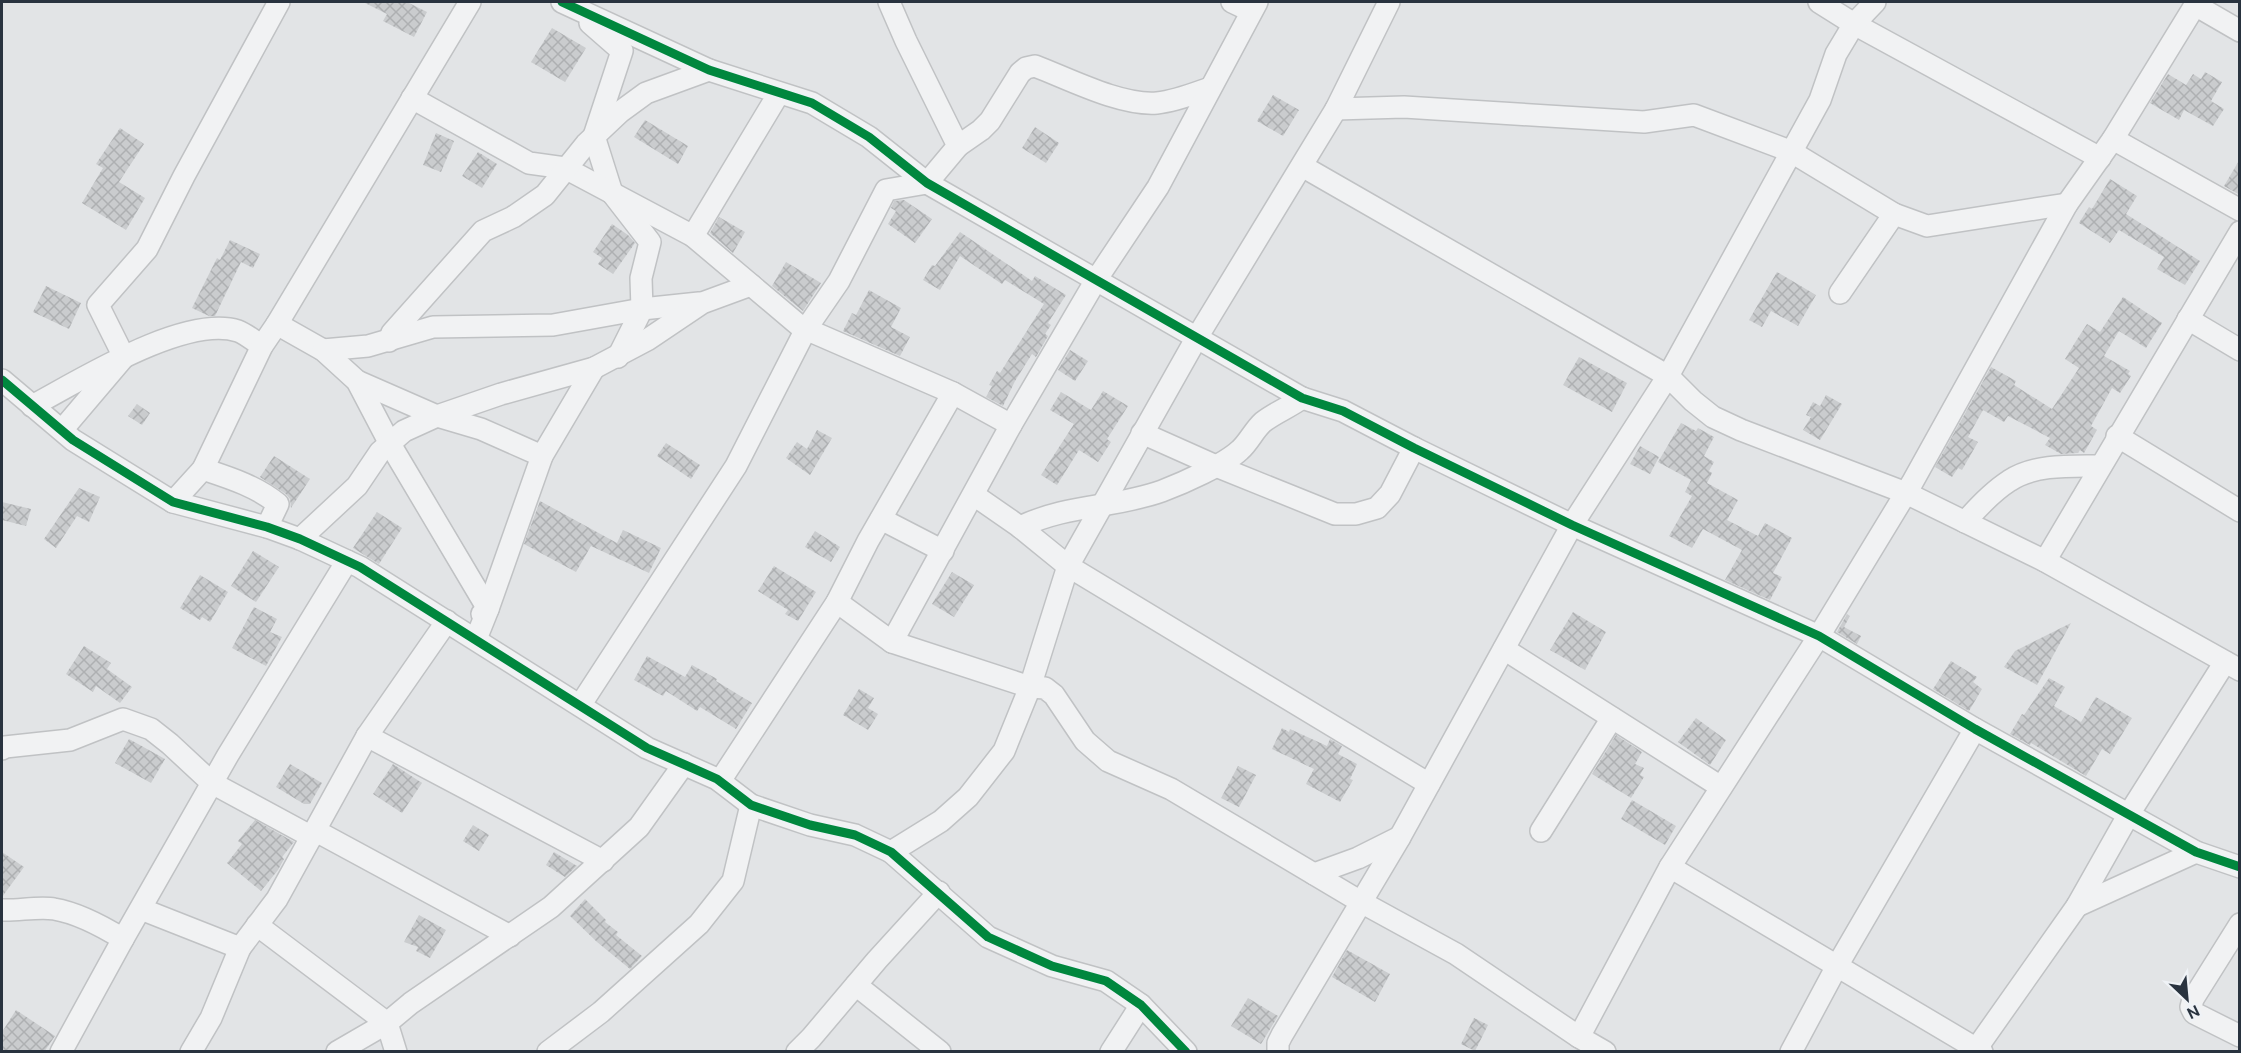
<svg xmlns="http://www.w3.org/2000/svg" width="2241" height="1053" viewBox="0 0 2241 1053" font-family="Ubuntu,sans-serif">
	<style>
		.building { fill: url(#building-cross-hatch) }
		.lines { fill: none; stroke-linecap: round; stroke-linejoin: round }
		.street-casing { stroke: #c0c2c4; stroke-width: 24 }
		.street { stroke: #f1f2f3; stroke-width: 21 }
		.cycleway-casing { stroke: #eff2f6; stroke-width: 13 }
		.cycleway { stroke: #00873e; stroke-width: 9 }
	</style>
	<defs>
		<pattern id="building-cross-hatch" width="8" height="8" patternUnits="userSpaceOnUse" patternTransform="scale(1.5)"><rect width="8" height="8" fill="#caccce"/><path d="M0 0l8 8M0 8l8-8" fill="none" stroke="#aeb0b2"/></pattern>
	</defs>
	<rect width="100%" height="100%" fill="#e2e4e6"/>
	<g class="building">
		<path d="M 363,2 L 407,2 L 427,12 L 414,37 L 383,21 L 387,14 Z"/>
		<path d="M 552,28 L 586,48 L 565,82 L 531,62 Z"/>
		<path d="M 2205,72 L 2222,82 L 2211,101 L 2224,109 L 2213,126 L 2184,110 L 2179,120 L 2150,103 L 2168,74 L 2186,85 L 2193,74 L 2201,79 Z"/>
		<path d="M 1273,95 L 1299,110 L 1283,136 L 1257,121 Z"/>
		<path d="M 645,120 L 688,146 L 678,164 L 634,137 Z"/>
		<path d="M 1035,127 L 1059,143 L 1046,163 L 1022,148 Z"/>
		<path d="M 120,128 L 144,144 L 119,182 L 145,198 L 126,230 L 82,203 L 103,168 L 96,164 Z"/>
		<path d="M 436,133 L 454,141 L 441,172 L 423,165 Z"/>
		<path d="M 478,152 L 497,164 L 482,188 L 462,176 Z"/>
		<path d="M 2240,159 L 2240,195 L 2224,186 Z"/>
		<path d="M 2110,179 L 2137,196 L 2126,214 L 2200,261 L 2185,285 L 2157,269 L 2164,257 L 2119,230 L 2110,243 L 2079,223 L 2089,207 L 2092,209 Z"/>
		<path d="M 904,200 L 932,219 L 915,243 L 888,224 L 896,211 L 891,208 L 894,201 Z"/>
		<path d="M 719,217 L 745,232 L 733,253 L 710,233 Z"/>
		<path d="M 612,224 L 628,235 L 635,243 L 613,274 L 598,264 L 602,258 L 593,252 Z"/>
		<path d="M 960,232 L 1032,281 L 1035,276 L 1066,295 L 1048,323 L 1051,325 L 1045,334 L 1048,336 L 1036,357 L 1032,354 L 1015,381 L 1003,406 L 986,397 L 992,386 L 989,385 L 997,371 L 1000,373 L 1044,304 L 1005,280 L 1002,284 L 960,256 L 940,290 L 923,280 L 932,265 L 935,266 Z"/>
		<path d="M 230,240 L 260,254 L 253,268 L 241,262 L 215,316 L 209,316 L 192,308 L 217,258 L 220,260 Z"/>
		<path d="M 786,262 L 821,283 L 803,311 L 772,286 Z"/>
		<path d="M 1777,272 L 1816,295 L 1798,326 L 1771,311 L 1762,327 L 1749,320 Z"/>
		<path d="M 46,286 L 81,303 L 69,329 L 33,312 Z"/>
		<path d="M 869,290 L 901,308 L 891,327 L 910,337 L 900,356 L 843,331 L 852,313 L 856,315 Z"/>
		<path d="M 2123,297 L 2162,323 L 2146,348 L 2119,331 L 2104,356 L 2130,371 L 2128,374 L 2131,376 L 2120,393 L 2112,388 L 2091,426 L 2097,430 L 2084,453 L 2080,450 L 2078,453 L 2061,454 L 2045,445 L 2050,438 L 2008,416 L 2004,422 L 1983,410 L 1968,437 L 1978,442 L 1962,470 L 1958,468 L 1952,477 L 1935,467 L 1991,367 L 2016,381 L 2014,385 L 2052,409 L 2079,368 L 2065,359 L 2076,341 L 2087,324 L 2100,332 Z"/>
		<path d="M 1070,350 L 1088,361 L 1075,381 L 1058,370 Z"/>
		<path d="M 1579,357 L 1627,383 L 1612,412 L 1563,385 Z"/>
		<path d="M 1103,391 L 1128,406 L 1107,439 L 1111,442 L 1098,462 L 1079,450 L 1057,485 L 1041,475 L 1074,424 L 1050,410 L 1061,392 L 1091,410 Z"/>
		<path d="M 1826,395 L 1842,404 L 1820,440 L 1803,430 L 1811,417 L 1806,415 L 1813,402 L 1820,406 Z"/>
		<path d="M 137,404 L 150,413 L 142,425 L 128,416 Z"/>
		<path d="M 1681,423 L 1696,431 L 1698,428 L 1714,437 L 1704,456 L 1714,462 L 1709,471 L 1712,473 L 1707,483 L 1738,500 L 1727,520 L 1758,536 L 1765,523 L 1792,538 L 1773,573 L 1782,577 L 1770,600 L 1725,580 L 1742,550 L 1703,529 L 1692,548 L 1669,536 L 1692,496 L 1685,492 L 1691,480 L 1658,462 Z"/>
		<path d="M 817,430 L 832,438 L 810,475 L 786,458 L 797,442 L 807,449 Z"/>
		<path d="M 666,443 L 700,465 L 691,479 L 657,456 Z"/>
		<path d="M 1640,446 L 1659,457 L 1650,474 L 1630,464 Z"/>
		<path d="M 274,456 L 310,479 L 291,508 L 290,499 L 286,494 L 260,477 Z"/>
		<path d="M 79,488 L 100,497 L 89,522 L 77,516 L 56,548 L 44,539 Z"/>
		<path d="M 540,501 L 617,543 L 623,530 L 661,548 L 649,573 L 591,546 L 576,572 L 524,544 Z"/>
		<path d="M 2,502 L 31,509 L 26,526 L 2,520 Z"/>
		<path d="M 377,512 L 402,528 L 379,564 L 353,548 Z"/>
		<path d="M 815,531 L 840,547 L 831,562 L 805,547 Z"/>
		<path d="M 253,551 L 279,567 L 256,602 L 231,586 Z"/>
		<path d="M 774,566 L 816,592 L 798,621 L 785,614 L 788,610 L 758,591 Z"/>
		<path d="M 952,572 L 974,585 L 954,617 L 932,604 Z"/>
		<path d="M 200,575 L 228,592 L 210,622 L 202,617 L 200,620 L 180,608 Z"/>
		<path d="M 254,607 L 277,619 L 270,632 L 282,637 L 266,666 L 232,648 Z"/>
		<path d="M 1573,612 L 1606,632 L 1585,670 L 1550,650 Z"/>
		<path d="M 1847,614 L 1850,616 L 1844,627 L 1861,636 L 1857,644 L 1837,632 Z"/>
		<path d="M 2071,623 L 2037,685 L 2004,667 L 2015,651 Z"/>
		<path d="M 84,646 L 111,663 L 107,669 L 132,687 L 120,703 L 96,686 L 93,692 L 66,674 Z"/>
		<path d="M 647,656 L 685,677 L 692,665 L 717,679 L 716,681 L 752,703 L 736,729 L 700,707 L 697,711 L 666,691 L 663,696 L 634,680 Z"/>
		<path d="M 1951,661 L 1977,677 L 1973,682 L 1982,689 L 1969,711 L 1933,689 Z"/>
		<path d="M 2049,678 L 2065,687 L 2054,706 L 2081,722 L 2096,697 L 2132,718 L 2110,754 L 2102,749 L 2086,776 L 2031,743 L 2030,745 L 2010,734 L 2022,714 L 2024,715 Z"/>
		<path d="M 859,689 L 874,698 L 868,708 L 878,714 L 868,730 L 843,715 Z"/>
		<path d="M 1696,718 L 1726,740 L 1710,765 L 1678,742 Z"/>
		<path d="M 1282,728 L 1289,732 L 1290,729 L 1327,746 L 1330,739 L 1342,746 L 1338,754 L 1357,764 L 1350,779 L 1353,780 L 1340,802 L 1306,784 L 1314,769 L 1272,749 Z"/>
		<path d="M 1616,735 L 1642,752 L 1635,764 L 1644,768 L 1640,775 L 1644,777 L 1631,798 L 1592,774 Z"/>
		<path d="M 129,739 L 165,759 L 151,783 L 115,763 Z"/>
		<path d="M 290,764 L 322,783 L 310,804 L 304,804 L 276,787 Z"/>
		<path d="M 393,764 L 422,783 L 402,813 L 373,794 Z"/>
		<path d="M 1238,766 L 1256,775 L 1239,807 L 1221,798 Z"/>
		<path d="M 1632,800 L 1676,826 L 1665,845 L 1621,819 Z"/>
		<path d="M 255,820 L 294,842 L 282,857 L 284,859 L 278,870 L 261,891 L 227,863 L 242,844 L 238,841 Z"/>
		<path d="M 473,825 L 489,835 L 479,851 L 463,841 Z"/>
		<path d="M 2,852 L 24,867 L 2,897 Z"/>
		<path d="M 554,852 L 577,866 L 565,877 L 546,865 Z"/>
		<path d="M 585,899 L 606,920 L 605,922 L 618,932 L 616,935 L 642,956 L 630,969 L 597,942 L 570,916 Z"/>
		<path d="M 419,915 L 446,930 L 430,958 L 416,951 L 418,947 L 404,942 Z"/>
		<path d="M 1347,950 L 1390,974 L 1375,1002 L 1332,977 Z"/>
		<path d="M 1248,998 L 1278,1016 L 1261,1044 L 1231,1026 Z"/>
		<path d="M 16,1010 L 55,1036 L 44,1052 L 2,1052 L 2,1032 Z"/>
		<path d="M 1474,1018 L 1488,1025 L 1475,1051 L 1461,1044 Z"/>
	</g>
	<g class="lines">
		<g class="street-casing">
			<g id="street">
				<path d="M 562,2 L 709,70 L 812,103 L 869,137 L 927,183 L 1302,398 L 1343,411 L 1414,448 L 1572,525 L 1819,636 L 1975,729 L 2196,852 L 2240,867"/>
				<path d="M 1232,2 L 1251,11"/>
				<path d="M 1819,2 L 1854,24 L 2100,158"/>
				<path d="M 2195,5 L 2240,31"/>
				<path d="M 590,23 L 622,51 L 594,136 L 612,193 L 650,242 L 641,278 L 642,309 L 618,357"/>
				<path d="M 412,98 L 529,163 L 565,168 L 693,236 L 801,327 L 953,393 L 1011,425"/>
				<path d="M 1336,109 L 1404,107 L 1644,122 L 1694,115 L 1790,151 L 1894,214 L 1927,226 L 2067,204"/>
				<path d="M 2113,139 L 2240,210"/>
				<path d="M 958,146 L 981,130 L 990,121 L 1020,73 L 1026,68 L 1035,66 C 1069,79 1121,106 1157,103 C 1176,101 1193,94 1210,88"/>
				<path d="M 1302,166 L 1668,376 L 1820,100 L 1836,54 L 1854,24 L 1875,2"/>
				<path d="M 693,236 L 779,93"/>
				<path d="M 1840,293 L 1894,214"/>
				<path d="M 2188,319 L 2240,350"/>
				<path d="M 277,324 L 323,350 L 357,381 L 390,444 L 488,609 L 476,639"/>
				<path d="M 389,341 L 392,333 L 483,231 L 513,217 L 545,195 L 586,144 L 620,112 L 646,93 L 709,70"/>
				<path d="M 323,350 L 368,346 L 433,327 L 553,325 L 642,309 L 699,303"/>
				<path d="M 2,380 L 73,440 L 173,502 L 267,527 L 300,539 L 360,567 L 647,748 L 717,779 L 751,805 L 810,825 L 855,835 L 891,852 L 988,937 L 1052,966 L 1106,981 L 1141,1005 L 1186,1052"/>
				<path d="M 357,381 L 437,416 L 481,429 L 542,456"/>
				<path d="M 32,406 C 79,381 185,314 238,331 C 246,334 254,341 262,346"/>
				<path d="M 62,430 L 124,357 L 98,305 L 147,249 L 184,176 L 279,2"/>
				<path d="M 1142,433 L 1216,466 L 1335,514 L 1356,514 L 1377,508 L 1390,494 L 1414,448"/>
				<path d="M 2117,436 L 2240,511"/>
				<path d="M 203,469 C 230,478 256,486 278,504 L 267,527"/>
				<path d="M 974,495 L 1020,527 L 1068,566 L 1429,784"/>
				<path d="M 173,502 L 203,469 L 262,346 L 277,324 L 470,2"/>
				<path d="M 881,519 L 943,551"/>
				<path d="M 1965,522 C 1978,507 1992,492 2009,481 C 2034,464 2071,466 2100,466"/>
				<path d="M 1020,527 C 1068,504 1115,508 1162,491 C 1183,483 1224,465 1240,450 C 1249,442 1254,430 1263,422 C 1276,412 1290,407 1302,398"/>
				<path d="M 300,539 L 357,486 L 380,452 L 404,431 L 437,416 L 501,394 L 594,368 L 647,340 L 702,303 L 751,285"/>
				<path d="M 2045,561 L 2240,232"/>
				<path d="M 837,602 L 892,642 L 1030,687 L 1045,688 L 1054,695 L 1085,741 L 1108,761 L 1171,789 L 1361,902 L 1456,954 L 1579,1037 L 1605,1052"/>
				<path d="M 482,614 L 488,609 L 542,456 L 594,368"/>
				<path d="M 892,642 L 1011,425 L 1096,280 L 1158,187 L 1257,2"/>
				<path d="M 1504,649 L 1721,787"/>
				<path d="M 581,704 L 736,466 L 806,329 L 839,281 L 886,190 L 927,183 L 958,146 L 906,41 L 889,2"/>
				<path d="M 367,736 L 603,861"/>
				<path d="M 2,749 L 5,747 L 70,740 L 123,719 L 151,729 L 170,744 L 212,783 L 312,837"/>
				<path d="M 720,781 L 837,602 L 868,541 L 953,393"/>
				<path d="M 316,831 L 510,936"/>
				<path d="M 1541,831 L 1612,718"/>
				<path d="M 891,852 L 941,821 L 968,797 L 1004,751 L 1030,687 L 1068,566 L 1196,339 L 1336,109 L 1389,2"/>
				<path d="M 1670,867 L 1982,1052"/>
				<path d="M 1314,874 L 1358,858 L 1400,837"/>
				<path d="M 2077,906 L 2196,852"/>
				<path d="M 141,909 L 240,948 L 277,899 L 367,736 L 447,621"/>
				<path d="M 2,910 C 17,911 40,906 54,909 C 78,913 102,926 123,939"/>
				<path d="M 2240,924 L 2193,999 L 2191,1007 L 2194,1013 L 2240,1036"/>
				<path d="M 257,925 L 387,1023 L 337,1052"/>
				<path d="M 856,985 L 940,1052"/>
				<path d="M 1579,1037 L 1670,867 L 1819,636 L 1912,483 L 2067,204 L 2113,139 L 2197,2"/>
				<path d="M 61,1052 L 123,939 L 228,755 L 347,561"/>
				<path d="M 191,1052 L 211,1018 L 240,948"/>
				<path d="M 396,1052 L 387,1023 L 411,1003 L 551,907 L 639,827 L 684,764"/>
				<path d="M 548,1052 L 601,1012 L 699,924 L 733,881 L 751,805"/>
				<path d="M 797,1052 L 811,1038 L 877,960 L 939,892"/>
				<path d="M 1111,1052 L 1141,1005"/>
				<path d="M 1278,1052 L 1278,1043 L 1282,1035 L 1400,837 L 1572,525 L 1668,376 L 1693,401 L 1713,417 L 1741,430 L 1906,493 L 2045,561 L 2240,670"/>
				<path d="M 1791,1052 L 1837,966 L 1975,729"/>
				<path d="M 1974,1052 L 2077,906 L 2129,814 L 2225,662"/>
			</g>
		</g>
		<use href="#street" class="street"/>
		<g class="cycleway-casing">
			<g id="cycleway">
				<path d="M 562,2 L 709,70 L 812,103 L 869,137 L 927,183 L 1302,398 L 1343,411 L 1414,448 L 1572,525 L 1819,636 L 1975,729 L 2196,852 L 2240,867"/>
				<path d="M 2,380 L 73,440 L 173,502 L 267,527 L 300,539 L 360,567 L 647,748 L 717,779 L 751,805 L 810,825 L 855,835 L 891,852 L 988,937 L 1052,966 L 1106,981 L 1141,1005 L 1186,1052"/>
			</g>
		</g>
		<use href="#cycleway" class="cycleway"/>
	</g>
	<rect width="2241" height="1053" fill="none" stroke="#29333f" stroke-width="6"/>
	<g transform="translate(2187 999) rotate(154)" stroke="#eff2f6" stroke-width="4.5" paint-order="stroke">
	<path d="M0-4.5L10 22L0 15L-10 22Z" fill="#29333f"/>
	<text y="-9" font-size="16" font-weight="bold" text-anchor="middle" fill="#29333f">N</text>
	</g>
</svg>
